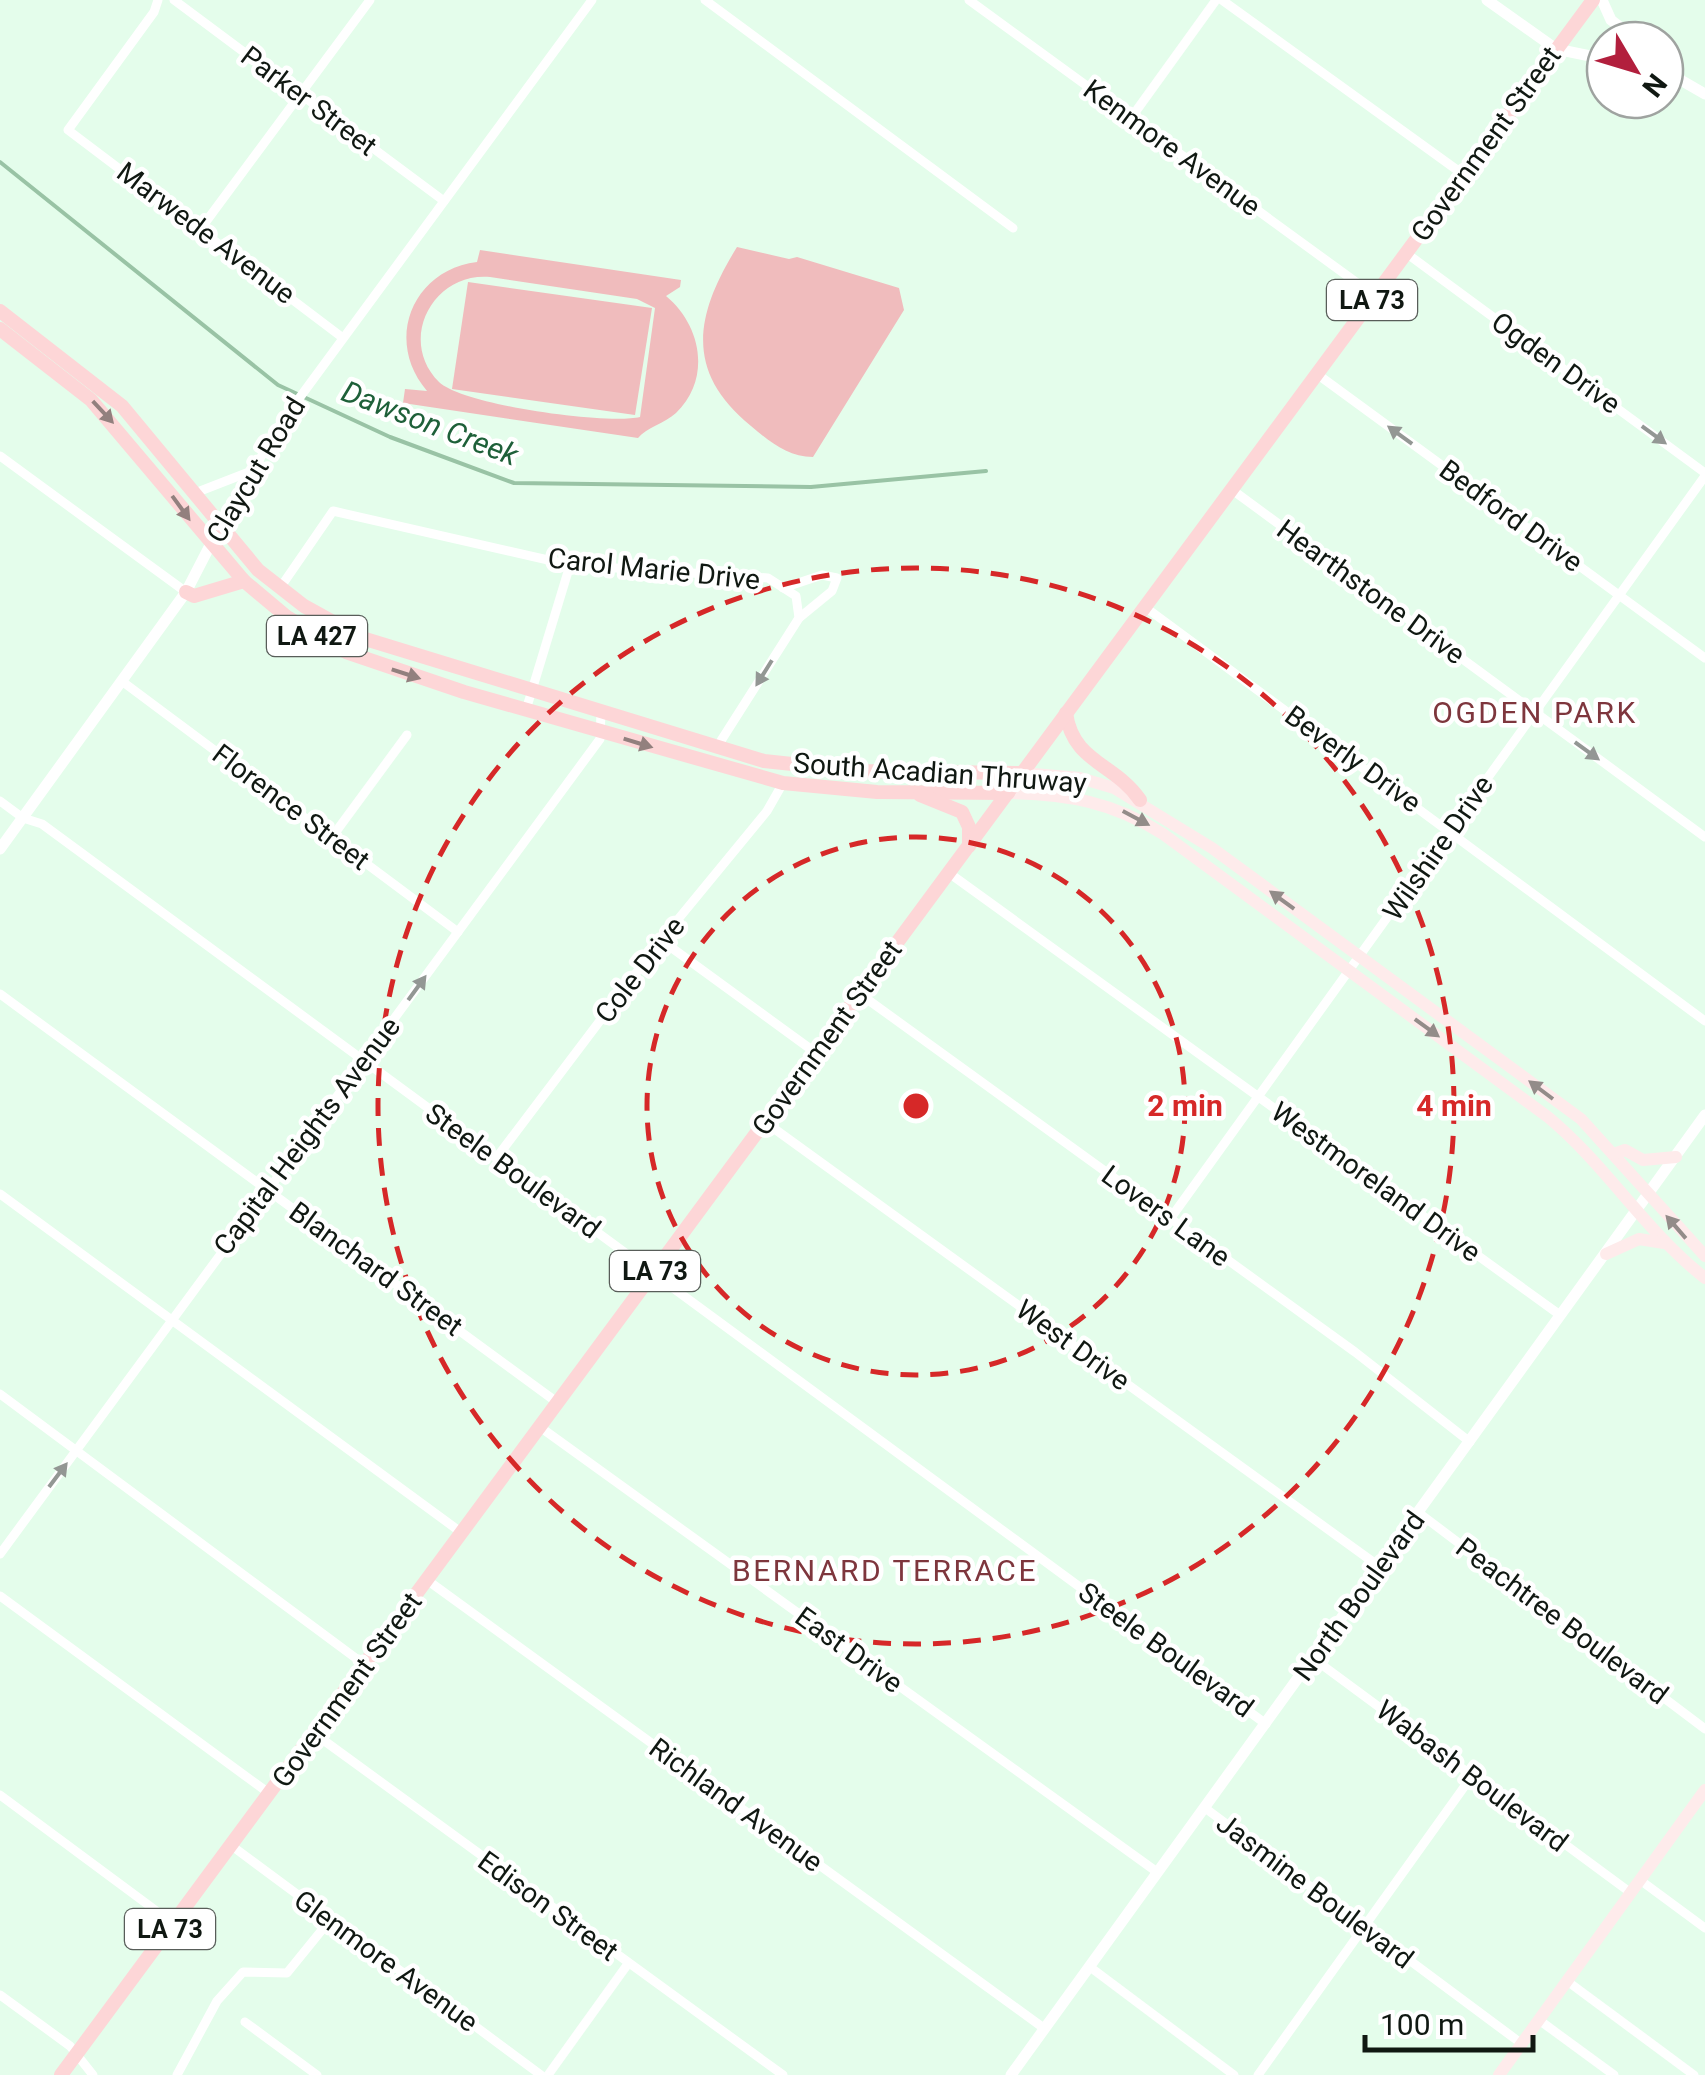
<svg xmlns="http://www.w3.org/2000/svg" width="1705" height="2075" viewBox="0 0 1705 2075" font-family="Roboto,sans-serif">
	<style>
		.green { fill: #f0bcbd; fill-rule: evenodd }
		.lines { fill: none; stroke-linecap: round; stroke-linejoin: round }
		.stream { stroke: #99c3a5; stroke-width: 4 }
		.minor { stroke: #fff; stroke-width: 9 }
		.tertiary { stroke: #fff; stroke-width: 11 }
		.secondary { stroke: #feebeb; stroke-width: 12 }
		.primary { stroke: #fdd6d7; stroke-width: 14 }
		.oneway { fill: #92807e }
		.oneway2 { fill: #939794 }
		.oneway3 { fill: #938c89 }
		.ring { fill: none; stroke: #d62828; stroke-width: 5; stroke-dasharray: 18 12 }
		.labels { text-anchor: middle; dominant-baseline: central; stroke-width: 9; stroke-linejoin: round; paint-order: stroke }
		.shield { fill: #fff; stroke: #585d59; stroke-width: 2.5 }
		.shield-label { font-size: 25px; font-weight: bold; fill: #101812 }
		.street-label { font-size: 28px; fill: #101812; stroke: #fff }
		.water-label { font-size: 30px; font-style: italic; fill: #1e6039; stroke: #fff }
		.neighbourhood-label { font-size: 30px; letter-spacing: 2.5px; fill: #7e363d; stroke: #fff }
		.centre { fill: #d62828; stroke: #fff; stroke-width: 5 }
		.ring-label { font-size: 30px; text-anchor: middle; font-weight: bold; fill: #d62828; stroke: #fff; stroke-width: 9; stroke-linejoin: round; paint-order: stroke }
	</style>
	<rect width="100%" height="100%" fill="#e4fdeb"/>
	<g class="green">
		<path d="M 737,247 L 789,259 L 797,257 L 899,288 L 904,310 L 813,457 C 788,457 770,442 751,426 C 684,371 695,315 737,247 Z"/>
		<path d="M 480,250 L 681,280 L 680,287 L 666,296 C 701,325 712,378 676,413 C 665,423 646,428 638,438 L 403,403 L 405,389 L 427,391 C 384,341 412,270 477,262 ZM 490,277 L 637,299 L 655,308 L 640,417 C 606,425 463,405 439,382 C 397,340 433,272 490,277 Z"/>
		<path d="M 468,282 L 652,308 L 635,415 L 452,389 Z"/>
	</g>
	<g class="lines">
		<path class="stream" d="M 0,162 L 278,385 L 390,437 L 514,483 L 811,487 L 986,471"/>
		<g class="minor">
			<path d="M 158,0 L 154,12 L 68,130 L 343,338"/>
			<path d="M 174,0 L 444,201"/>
			<path d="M 705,0 L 1013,228"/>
			<path d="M 969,0 L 1375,296"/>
			<path d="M 1222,0 L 1464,175"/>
			<path d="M 1131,118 L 1216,0"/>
			<path d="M 202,227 L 370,0"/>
			<path d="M 1406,253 L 1705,473"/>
			<path d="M 1317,374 L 1705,658"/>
			<path d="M 0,456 L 186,592"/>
			<path d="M 1231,489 L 1705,837"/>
			<path d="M 195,493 L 249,472"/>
			<path d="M 219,528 L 281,423 L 592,0"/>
			<path d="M 280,588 L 333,511 L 570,565 L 768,578 L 796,596 L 799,618 L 717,747"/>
			<path d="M 783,588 L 822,575 L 837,578 L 832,591 L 799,618"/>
			<path d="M 1145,607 L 1705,1021"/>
			<path d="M 123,682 L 458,932"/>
			<path d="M 526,710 L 570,565"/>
			<path d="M 0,801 L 23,818 L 42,824 L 1266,1724"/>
			<path d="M 332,837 L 407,735"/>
			<path d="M 949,873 L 1560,1315"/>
			<path d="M 661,940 L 816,1053"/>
			<path d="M 0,994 L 558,1403"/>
			<path d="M 860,994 L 1355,1352 L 1470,1442"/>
			<path d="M 765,1122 L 1380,1567"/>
			<path d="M 497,1157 L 661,940 L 767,811 L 783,783"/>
			<path d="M 0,1194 L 462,1533"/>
			<path d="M 1170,1219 L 1705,476"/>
			<path d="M 0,1394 L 365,1665"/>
			<path d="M 540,1427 L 1157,1872"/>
			<path d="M 1419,1513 L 1705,1729"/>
			<path d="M 0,1554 L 600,739 L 601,713"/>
			<path d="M 427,1580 L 1045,2029"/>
			<path d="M 0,1596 L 270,1794"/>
			<path d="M 1314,1659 L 1631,1893"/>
			<path d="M 315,1734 L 783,2075"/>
			<path d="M 0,1795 L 174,1924"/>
			<path d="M 1205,1808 L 1522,2044"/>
			<path d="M 232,1846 L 541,2075"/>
			<path d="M 1640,1880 L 1705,1928"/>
			<path d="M 1090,1967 L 1234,2075"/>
			<path d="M 1567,1981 L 1694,2075"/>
			<path d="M 0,1995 L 70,2046 L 93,2075"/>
			<path d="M 1539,2020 L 1614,2075"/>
			<path d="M 245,2022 L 317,2075"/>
			<path d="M 177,2075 L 217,2001 L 243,1972 L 287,1973 L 330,1920"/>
			<path d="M 548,2075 L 627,1965"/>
			<path d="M 1258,2075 L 1472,1776"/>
		</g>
		<g class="tertiary">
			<path d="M 1487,0 L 1556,49 L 1605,59"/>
			<path d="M 1602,0 L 1611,20 L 1637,40"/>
			<path d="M 1665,71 L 1705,94"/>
			<path d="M 0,849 L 186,592 L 219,528"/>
			<path d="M 1011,2075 L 1705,1115"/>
		</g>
		<g class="secondary">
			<path d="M 1022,773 L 1080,778 L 1114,788 L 1212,848 L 1581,1119 L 1705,1256"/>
			<path d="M 1008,793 C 1067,794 1113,802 1163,834 L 1548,1117 C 1606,1165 1645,1231 1705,1278"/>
			<path d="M 1614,1154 L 1625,1150 L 1643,1160 L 1676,1157"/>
			<path d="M 1606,1254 L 1639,1239 L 1664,1243"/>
			<path d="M 1499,2075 L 1705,1790"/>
		</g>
		<g class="primary">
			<path d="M 0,311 L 122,406 L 258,570 L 304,606 L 362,638 L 764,761 L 858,771 L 1022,773"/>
			<path d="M 0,329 L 91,400 L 244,581 L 287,617 L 346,652 L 464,692 L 783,783 L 877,792 L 1008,793"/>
			<path d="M 186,592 L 194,596 L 244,581"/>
			<path d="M 1066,713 C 1073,763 1115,763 1140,800"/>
			<path d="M 920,795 L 962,812 L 969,827 L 969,846"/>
			<path d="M 61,2075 L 1593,0"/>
		</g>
	</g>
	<defs><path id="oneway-solid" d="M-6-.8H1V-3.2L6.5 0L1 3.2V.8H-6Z" transform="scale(2.5)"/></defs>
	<g class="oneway">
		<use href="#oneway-solid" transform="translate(103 412) rotate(47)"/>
		<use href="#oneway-solid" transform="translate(181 508) rotate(54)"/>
		<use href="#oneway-solid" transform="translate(406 674) rotate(18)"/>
		<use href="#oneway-solid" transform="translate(638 743) rotate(17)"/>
	</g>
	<g class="oneway2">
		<use href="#oneway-solid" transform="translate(1400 435) rotate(-144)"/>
		<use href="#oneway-solid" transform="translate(1654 435) rotate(36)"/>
		<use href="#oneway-solid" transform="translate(764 673) rotate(122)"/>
		<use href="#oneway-solid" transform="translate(1587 751) rotate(36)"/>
		<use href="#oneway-solid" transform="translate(417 988) rotate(-54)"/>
		<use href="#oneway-solid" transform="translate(58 1475) rotate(-53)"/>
	</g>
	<g class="oneway3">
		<use href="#oneway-solid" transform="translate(1136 818) rotate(28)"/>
		<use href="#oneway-solid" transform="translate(1282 900) rotate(-144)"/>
		<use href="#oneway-solid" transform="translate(1427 1028) rotate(36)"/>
		<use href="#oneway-solid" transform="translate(1541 1090) rotate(-143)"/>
		<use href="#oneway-solid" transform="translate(1676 1227) rotate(-131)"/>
	</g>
	<g class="ring">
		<circle cx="916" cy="1106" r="269"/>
		<circle cx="916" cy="1106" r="538"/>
	</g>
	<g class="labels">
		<g class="shield">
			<rect x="1327" y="280" width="90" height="40" rx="8"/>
			<rect x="267" y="616" width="100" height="40" rx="8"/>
			<rect x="610" y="1251" width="90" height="40" rx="8"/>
			<rect x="125" y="1909" width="90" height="40" rx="8"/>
		</g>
		<g class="shield-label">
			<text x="1372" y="300">LA 73</text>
			<text x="317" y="636">LA 427</text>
			<text x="655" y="1271">LA 73</text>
			<text x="170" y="1929">LA 73</text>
		</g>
		<g class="street-label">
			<text transform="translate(309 101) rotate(37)">Parker Street</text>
			<text transform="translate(1486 144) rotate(-54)">Government Street</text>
			<text transform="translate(1172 148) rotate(36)">Kenmore Avenue</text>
			<text transform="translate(206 233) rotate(37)">Marwede Avenue</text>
			<text transform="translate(1556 363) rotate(36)">Ogden Drive</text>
			<text transform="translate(256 470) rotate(-59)">Claycut Road</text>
			<text transform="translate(1511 516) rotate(36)">Bedford Drive</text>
			<text transform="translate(654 569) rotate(6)">Carol Marie Drive</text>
			<text transform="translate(1371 592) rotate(36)">Hearthstone Drive</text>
			<text transform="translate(1353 759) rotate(36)">Beverly Drive</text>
			<text transform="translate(940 773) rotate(4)">South Acadian Thruway</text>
			<text transform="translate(291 807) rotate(37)">Florence Street</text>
			<text transform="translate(1438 848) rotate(-55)">Wilshire Drive</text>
			<text transform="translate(640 970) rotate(-52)">Cole Drive</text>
			<text transform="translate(827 1038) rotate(-54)">Government Street</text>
			<text transform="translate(307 1136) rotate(-53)">Capital Heights Avenue</text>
			<text transform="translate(513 1171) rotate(36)">Steele Boulevard</text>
			<text transform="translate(1376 1182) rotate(36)">Westmoreland Drive</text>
			<text transform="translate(1166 1216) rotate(36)">Lovers Lane</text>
			<text transform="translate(376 1269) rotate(36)">Blanchard Street</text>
			<text transform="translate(1073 1345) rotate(36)">West Drive</text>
			<text transform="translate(1359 1596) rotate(-54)">North Boulevard</text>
			<text transform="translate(1562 1621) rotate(37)">Peachtree Boulevard</text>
			<text transform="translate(849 1650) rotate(36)">East Drive</text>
			<text transform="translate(1166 1650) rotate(36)">Steele Boulevard</text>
			<text transform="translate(347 1690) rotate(-54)">Government Street</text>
			<text transform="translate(1472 1776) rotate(37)">Wabash Boulevard</text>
			<text transform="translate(736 1805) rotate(36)">Richland Avenue</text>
			<text transform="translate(1315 1891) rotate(37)">Jasmine Boulevard</text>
			<text transform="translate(548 1906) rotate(36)">Edison Street</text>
			<text transform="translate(386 1961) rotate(36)">Glenmore Avenue</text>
		</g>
		<g class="water-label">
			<text transform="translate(430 423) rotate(21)">Dawson Creek</text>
		</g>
		<g class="neighbourhood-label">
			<text x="1535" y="712">OGDEN PARK</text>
			<text x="885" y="1570">BERNARD TERRACE</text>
		</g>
	</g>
	<circle cx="916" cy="1106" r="15" class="centre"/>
	<g class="ring-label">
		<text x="1185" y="1116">2 min</text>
		<text x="1454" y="1116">4 min</text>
	</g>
	<g transform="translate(1635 70) rotate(128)"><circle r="48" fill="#ffffff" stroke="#9fa3a0" stroke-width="2.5"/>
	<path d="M0-8L18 38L0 25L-18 38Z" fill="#b21f3d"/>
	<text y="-15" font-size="28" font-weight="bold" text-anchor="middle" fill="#101812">N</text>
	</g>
	<path d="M1365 2035v15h168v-15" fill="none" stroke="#101812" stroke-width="5"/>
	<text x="1380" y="2035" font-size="30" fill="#101812" stroke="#ffffff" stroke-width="8" paint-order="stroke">100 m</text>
</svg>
